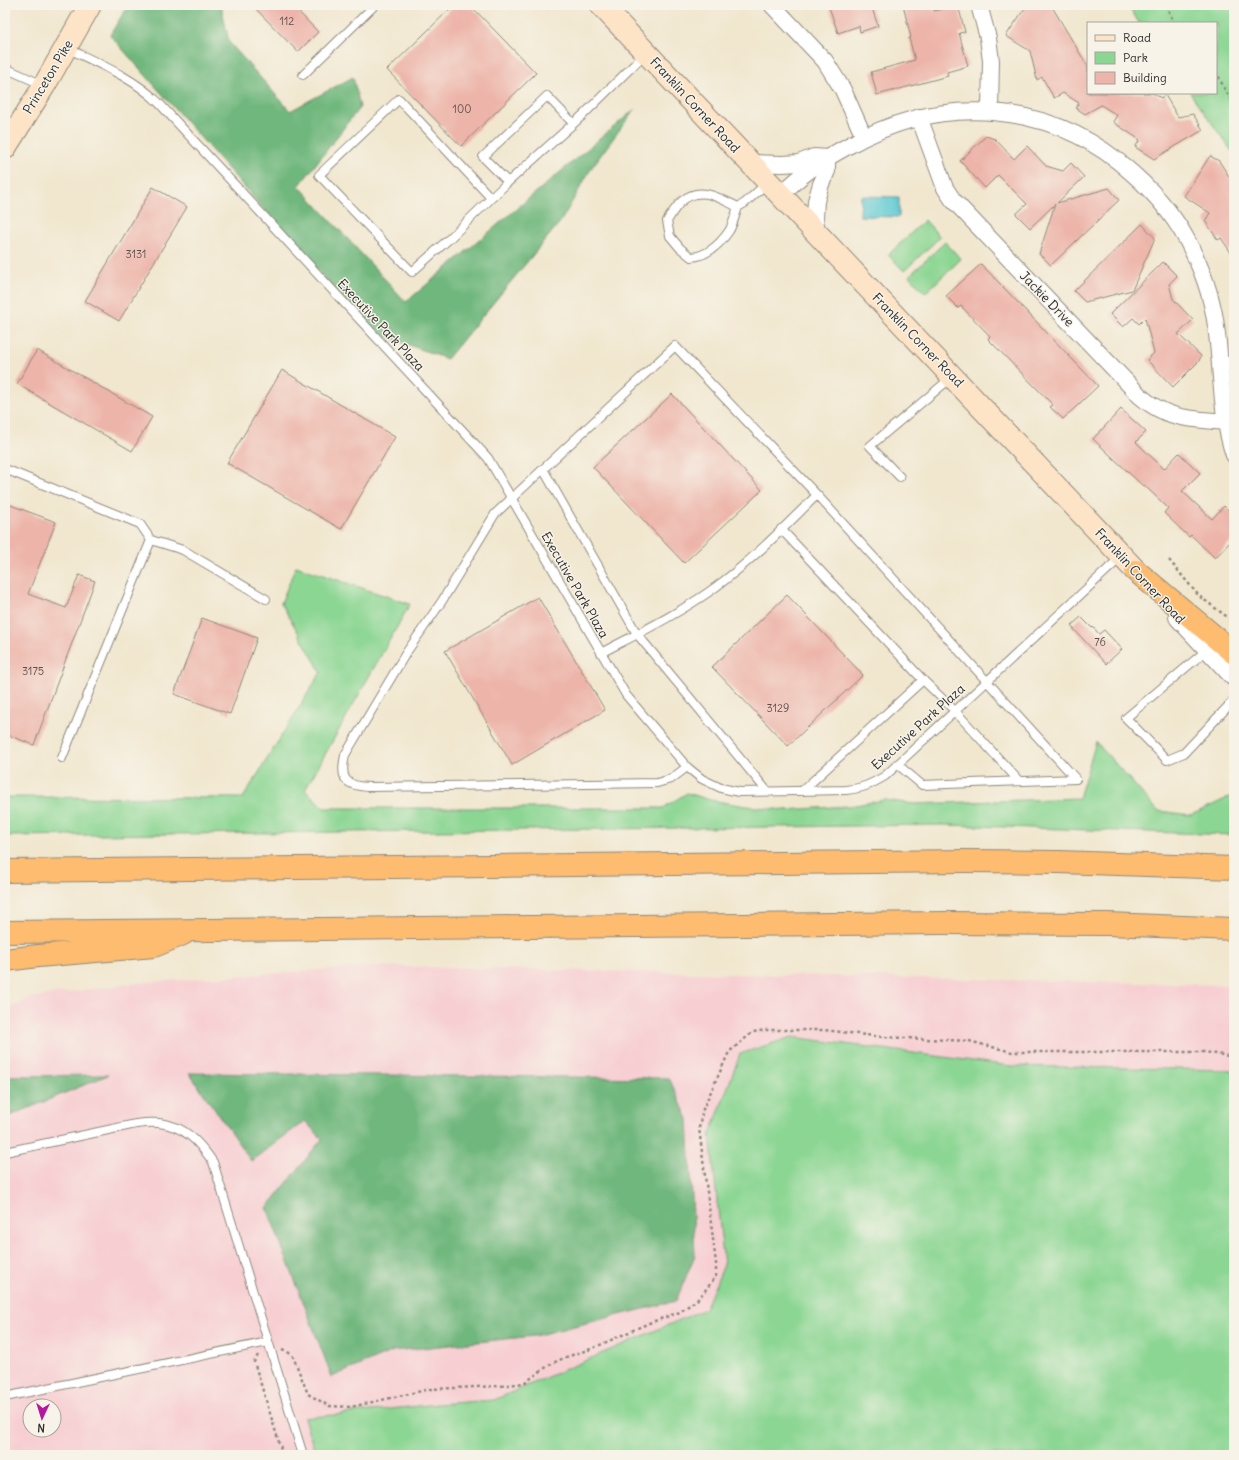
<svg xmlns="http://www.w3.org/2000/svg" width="1239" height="1460" viewBox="0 0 1239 1460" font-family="Delius,sans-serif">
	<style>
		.built { fill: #f7cfd3; fill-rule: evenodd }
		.green { fill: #8bd693; stroke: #5b805f }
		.forest { fill: #70b77d; stroke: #4e7154 }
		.water { fill: #5cc9d3; stroke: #447a7f }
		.building { fill: #edb4a9 }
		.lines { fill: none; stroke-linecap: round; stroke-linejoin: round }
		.service-casing { stroke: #8e897d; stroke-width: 10 }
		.minor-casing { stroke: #8e897d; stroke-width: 18 }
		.tertiary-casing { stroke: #8e897d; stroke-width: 22 }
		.secondary-casing { stroke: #8e897d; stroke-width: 24 }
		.motorway-casing { stroke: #8e897d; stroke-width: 24 }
		.path { stroke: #8e897d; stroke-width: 2.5; stroke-dasharray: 3 3; stroke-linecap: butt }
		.service { stroke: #fff; stroke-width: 8 }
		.minor { stroke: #fff; stroke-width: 16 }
		.tertiary { stroke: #fff; stroke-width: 20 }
		.secondary { stroke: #fee4c6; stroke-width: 22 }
		.motorway { stroke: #fdbc70; stroke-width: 22 }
		.labels { text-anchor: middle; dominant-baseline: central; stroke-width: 3; stroke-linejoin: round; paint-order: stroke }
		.number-label { font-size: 11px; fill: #5c4d4a }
		.street-label { font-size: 13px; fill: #2b2b2b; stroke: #f7f3e8 }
	</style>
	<rect width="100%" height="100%" fill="#f7f3e8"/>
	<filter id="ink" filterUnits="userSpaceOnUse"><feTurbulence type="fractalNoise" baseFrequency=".025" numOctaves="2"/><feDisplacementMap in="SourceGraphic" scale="8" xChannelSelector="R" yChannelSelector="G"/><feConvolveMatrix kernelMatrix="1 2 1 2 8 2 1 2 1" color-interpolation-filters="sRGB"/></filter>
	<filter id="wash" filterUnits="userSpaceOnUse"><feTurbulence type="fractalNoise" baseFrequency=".012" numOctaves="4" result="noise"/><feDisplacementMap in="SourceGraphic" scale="16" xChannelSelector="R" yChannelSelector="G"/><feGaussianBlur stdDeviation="0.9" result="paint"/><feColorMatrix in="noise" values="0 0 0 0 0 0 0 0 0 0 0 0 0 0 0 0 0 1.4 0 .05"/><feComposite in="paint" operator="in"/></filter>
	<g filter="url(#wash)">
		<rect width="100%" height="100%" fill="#f1e7cf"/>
		<path class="built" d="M 377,966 L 1234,985 L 1234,1455 L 5,1455 L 5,1010 L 33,997 L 137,983 ZM 30,1406 L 54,1406 L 54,1430 L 30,1430 Z"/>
		<g class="green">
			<path d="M 1128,5 L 1234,5 L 1234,154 L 1190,93 L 1216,93 L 1216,23 L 1139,23 Z"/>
			<path d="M 925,220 L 940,237 L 904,271 L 888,255 Z"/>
			<path d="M 945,242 L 961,259 L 925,293 L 909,276 Z"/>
			<path d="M 296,566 L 410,604 L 305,790 L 324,808 L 663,808 L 687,793 L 710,800 L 746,806 L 785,810 L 849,806 L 885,800 L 914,804 L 1079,798 L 1096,742 L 1158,811 L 1191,815 L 1234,795 L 1234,835 L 946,825 L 5,836 L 5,797 L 243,798 L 321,672 L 281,603 Z"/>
			<path d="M 792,1037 L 1011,1066 L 1234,1070 L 1234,1455 L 316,1455 L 304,1418 L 438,1404 L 494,1400 L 705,1309 L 724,1265 L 710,1135 L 740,1054 Z"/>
		</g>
		<g class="forest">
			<path d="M 128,5 L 221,5 L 229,42 L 290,111 L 353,77 L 360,107 L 299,186 L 406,302 L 635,109 L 592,167 L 561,221 L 447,359 L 371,331 L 110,35 Z"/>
			<path d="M 189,1073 L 669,1078 L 688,1119 L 695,1255 L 676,1301 L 534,1336 L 393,1351 L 332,1377 L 267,1208 L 322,1139 L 305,1121 L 251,1161 Z"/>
			<path d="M 108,1075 L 5,1118 L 5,1076 Z"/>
		</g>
		<path class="water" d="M 861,196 L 899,197 L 899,217 L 860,216 Z"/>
		<g id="blocks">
			<g class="building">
				<path d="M 252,5 L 292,5 L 318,32 L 298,52 Z"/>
				<path d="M 454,5 L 470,5 L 536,73 L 461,146 L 387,70 Z"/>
				<path d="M 835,5 L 871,5 L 878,26 L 860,32 L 859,26 L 838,33 L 829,7 Z"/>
				<path d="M 903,5 L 933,5 L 934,11 L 958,5 L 965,32 L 959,33 L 968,66 L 947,72 L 948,76 L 877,95 L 871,72 L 915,60 L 909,38 L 911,38 Z"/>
				<path d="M 1027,5 L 1051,5 L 1088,67 L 1088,93 L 1153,93 L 1161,98 L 1165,95 L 1178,117 L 1193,114 L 1203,130 L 1154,159 L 1135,147 L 1140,140 L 1113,122 L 1117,115 L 1101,105 L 1085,114 L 1076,108 L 1079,103 L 1063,93 L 1054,98 L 1042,77 L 1037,80 L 1030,51 L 1006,36 Z"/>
				<path d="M 986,136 L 995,139 L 1014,159 L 1027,146 L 1046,166 L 1063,171 L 1071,163 L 1084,177 L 1057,203 L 1109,188 L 1119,200 L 1051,265 L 1039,254 L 1055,204 L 1030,228 L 1016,214 L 1027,204 L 998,175 L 985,188 L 960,161 Z"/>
				<path d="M 1210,156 L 1219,161 L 1234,184 L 1234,257 L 1221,238 L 1218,240 L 1205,221 L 1210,213 L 1184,196 Z"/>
				<path d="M 153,187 L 187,207 L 119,321 L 85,301 Z"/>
				<path d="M 1142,224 L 1155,238 L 1132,290 L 1085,302 L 1074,291 Z"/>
				<path d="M 1163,262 L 1177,276 L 1169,284 L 1173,299 L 1193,320 L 1178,334 L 1201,356 L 1199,361 L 1173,387 L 1147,360 L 1154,353 L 1145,318 L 1139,324 L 1133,318 L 1123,327 L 1110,314 Z"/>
				<path d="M 981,264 L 1098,386 L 1063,419 L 1050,407 L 1053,405 L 988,339 L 990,336 L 961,306 L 958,308 L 946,296 Z"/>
				<path d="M 37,350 L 152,417 L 132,451 L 17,384 Z"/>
				<path d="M 282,370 L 395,437 L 341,529 L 227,463 Z"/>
				<path d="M 672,394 L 762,490 L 684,563 L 593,467 Z"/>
				<path d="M 1121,409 L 1146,432 L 1136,442 L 1164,469 L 1179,453 L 1200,473 L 1182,491 L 1212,519 L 1224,506 L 1234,516 L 1234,538 L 1215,558 L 1191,535 L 1189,537 L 1164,513 L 1168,508 L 1144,485 L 1143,486 L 1093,439 Z"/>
				<path d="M 5,503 L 56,522 L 28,594 L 66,608 L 79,575 L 95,581 L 34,745 L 5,734 Z"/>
				<path d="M 787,595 L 863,675 L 788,746 L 712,667 Z"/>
				<path d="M 538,597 L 605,710 L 512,765 L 445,651 Z"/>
				<path d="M 1081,617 L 1092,628 L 1093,627 L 1099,634 L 1104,630 L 1122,649 L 1106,664 L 1071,626 Z"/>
				<path d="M 202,618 L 257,638 L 230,714 L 174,694 Z"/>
			</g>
		</g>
	</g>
	<g filter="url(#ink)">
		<use href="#blocks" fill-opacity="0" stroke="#8e897d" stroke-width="1"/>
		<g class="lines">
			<g class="service-casing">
				<g id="service">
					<path d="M 67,48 C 99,64 132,77 158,102 L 488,458 L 626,695 L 687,767 L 702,779 L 721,788 L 739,792 L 846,790 C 863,788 870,785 885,776 L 1121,557"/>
					<path d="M 5,68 L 43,85"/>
					<path d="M 303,75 L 375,5"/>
					<path d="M 508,182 L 483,157 L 547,96 L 573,123"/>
					<path d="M 491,198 L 399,99 L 319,175 L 412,272 L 449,239 L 508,182 L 582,116 L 645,54"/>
					<path d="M 738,207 C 719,198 700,185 682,201 C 676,206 671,215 667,221 L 670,236 L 680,248 L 691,257 C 707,256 720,244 729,231 C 733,225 735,215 738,207 L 745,203 L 767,183"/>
					<path d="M 5,469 L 140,524 L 151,540 L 183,550 L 266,599"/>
					<path d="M 543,469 L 637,634 L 767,791"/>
					<path d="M 900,477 L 870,446 L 952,377"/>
					<path d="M 781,529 L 923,680 L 955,711 L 1019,781"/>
					<path d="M 1208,649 L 1126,718 L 1167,760 L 1184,753 L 1234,700"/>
					<path d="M 601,653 C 639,633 678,614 713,589 C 751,562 784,527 817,495"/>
					<path d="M 62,758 L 151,540"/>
					<path d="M 687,767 L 671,779 L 657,783 L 369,787 C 344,786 340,778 345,755 L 406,653 L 442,601 L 495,514 L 675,346 L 817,495 L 1076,779 L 922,785 L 897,764"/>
					<path d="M 802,791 L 923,680"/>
					<path d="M 5,1152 L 136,1124 C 143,1123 151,1122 159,1123 C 185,1126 199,1142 213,1162 L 303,1455"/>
					<path d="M 5,1397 L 268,1342"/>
				</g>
			</g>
			<g class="minor-casing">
				<g id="minor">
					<path d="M 772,5 L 825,61 L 843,90 L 864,137"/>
					<path d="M 979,5 L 988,38 L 991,61 L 990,111"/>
					<path d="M 919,117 L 945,188 L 953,200 L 1140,396 C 1167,420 1192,419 1226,422"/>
					<path d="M 750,163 L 782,164 L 799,163 L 814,157 L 827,158 L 827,171 L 821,184 L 816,201 L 815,218 L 817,234"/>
					<path d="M 781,195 C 801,174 822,160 848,146 C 942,93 1051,100 1132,173 C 1156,194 1178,220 1192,250 C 1205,276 1214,305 1217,334 C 1222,374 1221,417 1234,455"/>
					<path d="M 1220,365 L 1234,365"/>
				</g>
			</g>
			<g class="tertiary-casing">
				<path id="tertiary" d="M 1179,617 L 1234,676"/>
			</g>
			<g class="secondary-casing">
				<g id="secondary">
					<path d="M 601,5 L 1136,571"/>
					<path d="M 5,148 L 44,86 L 90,5"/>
				</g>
			</g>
			<g class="motorway-casing">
				<g id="motorway">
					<path d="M 1136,571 L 1234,653"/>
					<path d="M 5,871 L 965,861 L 1059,862 L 1234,868"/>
					<path d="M 5,932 L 944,923 L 1108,924 L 1234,929"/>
					<path d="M 5,960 L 38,956 L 154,946 L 183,934"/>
				</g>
			</g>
			<g class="path">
				<path d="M 1166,5 L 1174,23"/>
				<path d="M 1216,71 L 1226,92 L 1234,103"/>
				<path d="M 1169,560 L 1199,596 L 1234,622"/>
				<path d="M 282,1350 L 292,1354 L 308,1394 L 329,1406 L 351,1407 L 430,1389 L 500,1386 L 524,1383 L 551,1364 L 566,1357 L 591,1349 L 649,1323 L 680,1312 L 698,1299 L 708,1287 L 716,1276 L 716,1263 L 699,1128 L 703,1109 L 729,1052 L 753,1032 L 766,1030 L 824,1030 L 883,1037 L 969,1041 L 1012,1052 L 1205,1052 L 1234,1057"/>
				<path d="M 258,1355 L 254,1362 L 283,1455"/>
			</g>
			<use href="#service" class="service"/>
			<use href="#minor" class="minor"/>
			<use href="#tertiary" class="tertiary"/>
			<use href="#secondary" class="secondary"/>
			<use href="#motorway" class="motorway"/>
		</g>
	</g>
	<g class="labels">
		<g class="number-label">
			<text x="287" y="21">112</text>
			<text x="462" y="109">100</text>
			<text x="136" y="254">3131</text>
			<text x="1100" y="642">76</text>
			<text x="33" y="671">3175</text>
			<text x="778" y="708">3129</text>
		</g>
		<g class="street-label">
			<text transform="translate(48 77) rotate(-59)">Princeton Pike</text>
			<text transform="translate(695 105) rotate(47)">Franklin Corner Road</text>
			<text transform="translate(1047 299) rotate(46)">Jackie Drive</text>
			<text transform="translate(381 325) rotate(47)">Executive Park Plaza</text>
			<text transform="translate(918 340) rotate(46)">Franklin Corner Road</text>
			<text transform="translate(1140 576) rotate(47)">Franklin Corner Road</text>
			<text transform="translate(575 585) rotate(60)">Executive Park Plaza</text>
			<text transform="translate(918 727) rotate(-42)">Executive Park Plaza</text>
		</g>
	</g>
	<rect width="1239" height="1460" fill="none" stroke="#f7f3e8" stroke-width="20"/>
	<rect x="1087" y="22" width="130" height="72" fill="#f7f3e8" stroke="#a5a39c"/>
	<rect x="1095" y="35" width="20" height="6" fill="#fee4c6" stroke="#a5a39c"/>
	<text x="1123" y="42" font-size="12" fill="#2b2b2b">Road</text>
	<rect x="1095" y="52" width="20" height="12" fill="#8bd693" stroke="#a5a39c"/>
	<text x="1123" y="62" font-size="12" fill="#2b2b2b">Park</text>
	<rect x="1095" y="72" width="20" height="12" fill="#edb4a9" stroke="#a5a39c"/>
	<text x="1123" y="82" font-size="12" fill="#2b2b2b">Building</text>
	<g transform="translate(42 1418) rotate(184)"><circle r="19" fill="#f7f3e8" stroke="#a5a39c"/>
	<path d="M0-3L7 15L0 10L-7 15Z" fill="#b5179e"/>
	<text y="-6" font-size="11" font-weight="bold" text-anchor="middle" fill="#2b2b2b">N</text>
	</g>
</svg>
